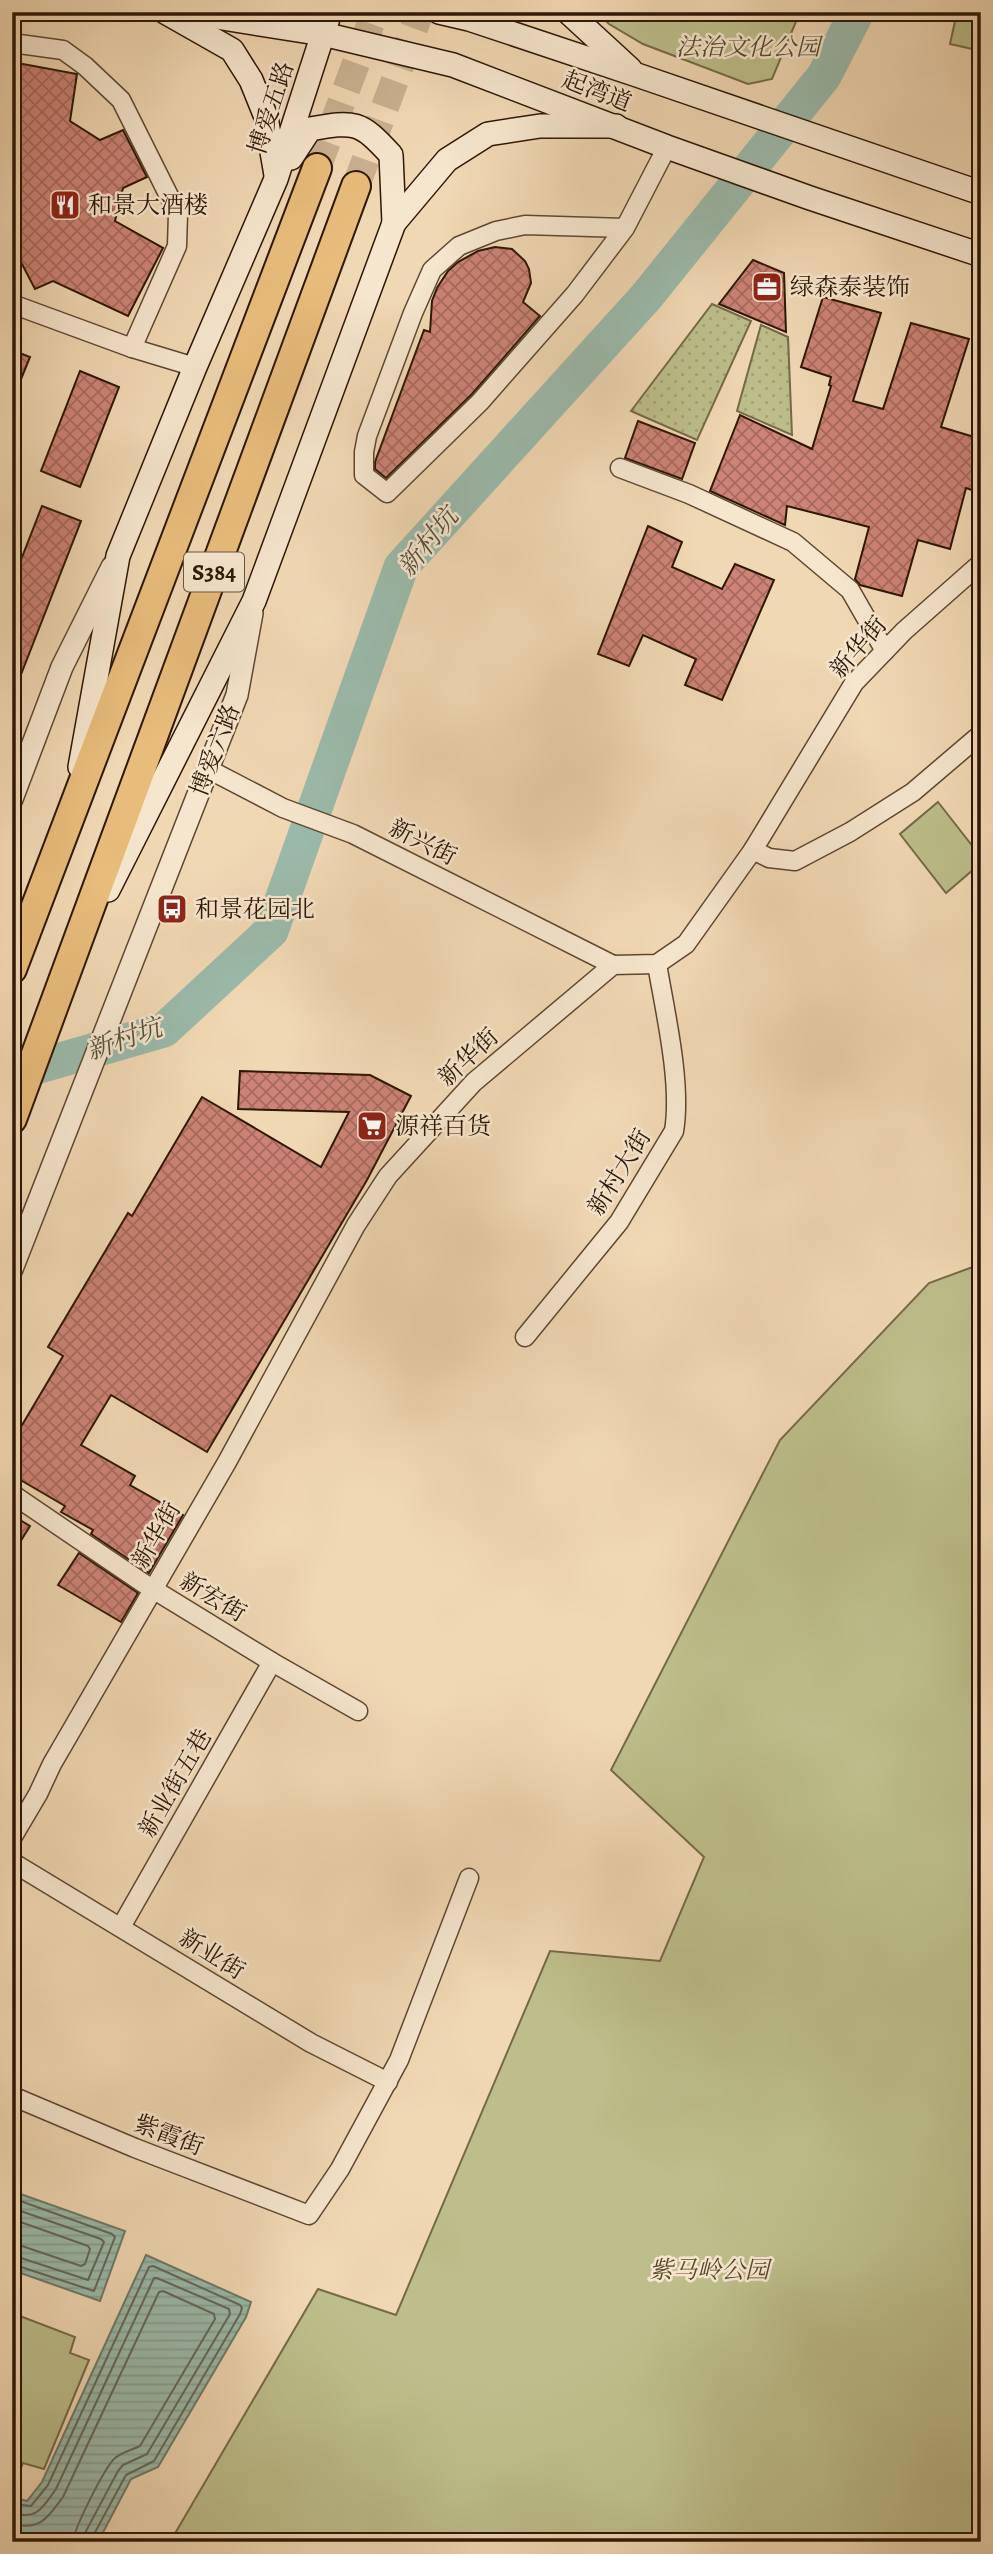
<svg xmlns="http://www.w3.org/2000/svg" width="993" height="2554" viewBox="0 0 993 2554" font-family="Alegreya,'Noto Serif SC',serif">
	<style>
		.grass { fill: url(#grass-dots); stroke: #756a48; stroke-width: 2 }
		.green { fill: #bdbe8b; stroke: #756a48; stroke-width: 2 }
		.water { fill: url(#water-rules); stroke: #6f7969; stroke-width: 2 }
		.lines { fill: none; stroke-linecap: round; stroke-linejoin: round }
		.shore { stroke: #646858; stroke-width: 2 }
		.river { stroke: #9bbaab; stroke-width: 35 }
		.building { fill: url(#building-cross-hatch); stroke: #2d1705; stroke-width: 2 }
		.trunk-tunnel { stroke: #cab191; stroke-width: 28; stroke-dasharray: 28 14; stroke-linecap: butt }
		.minor-casing { stroke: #5e4731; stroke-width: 21 }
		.tertiary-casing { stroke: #5e4731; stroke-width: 24 }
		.secondary-casing { stroke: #2d1705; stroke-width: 26 }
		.trunk-casing { stroke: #2d1705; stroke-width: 32 }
		.minor { stroke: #f6e6ce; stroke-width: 18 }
		.tertiary { stroke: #f6e6ce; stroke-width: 21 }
		.secondary { stroke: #f6e6ce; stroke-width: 23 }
		.trunk { stroke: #e8bc7a; stroke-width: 28 }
		.labels { text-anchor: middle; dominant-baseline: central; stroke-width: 5; stroke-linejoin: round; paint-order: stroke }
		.shield { fill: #f6e6ce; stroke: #695541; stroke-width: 2 }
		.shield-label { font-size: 23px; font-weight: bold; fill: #2d1705 }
		.park-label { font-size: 24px; font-style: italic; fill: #58492d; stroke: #f6e6ce }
		.street-label { font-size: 24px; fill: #2d1705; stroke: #f6e6ce }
		.poi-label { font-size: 24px; fill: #2d1705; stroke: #f6e6ce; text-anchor: start }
		.water-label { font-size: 26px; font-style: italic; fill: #54503f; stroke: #f6e6ce }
	</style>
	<defs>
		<pattern id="grass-dots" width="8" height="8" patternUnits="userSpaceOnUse" patternTransform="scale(1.75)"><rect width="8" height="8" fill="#bdbe8b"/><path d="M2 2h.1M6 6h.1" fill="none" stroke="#a3a376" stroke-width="1.8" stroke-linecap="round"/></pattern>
		<pattern id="water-rules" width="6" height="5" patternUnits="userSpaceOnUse" patternTransform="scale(1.75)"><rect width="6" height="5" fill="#9bbaab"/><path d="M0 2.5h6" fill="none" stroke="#869f92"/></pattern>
		<pattern id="building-cross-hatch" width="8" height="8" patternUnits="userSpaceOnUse" patternTransform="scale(1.75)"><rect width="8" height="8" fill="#cd8376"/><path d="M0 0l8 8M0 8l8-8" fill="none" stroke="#a76a5f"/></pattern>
	</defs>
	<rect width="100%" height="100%" fill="#f1d8b4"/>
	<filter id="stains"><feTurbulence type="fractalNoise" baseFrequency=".00286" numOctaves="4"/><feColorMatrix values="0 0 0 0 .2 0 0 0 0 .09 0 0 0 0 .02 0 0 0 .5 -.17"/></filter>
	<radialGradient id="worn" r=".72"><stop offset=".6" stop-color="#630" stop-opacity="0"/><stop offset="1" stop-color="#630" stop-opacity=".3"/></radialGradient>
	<g class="grass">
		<path d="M 712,304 L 751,321 L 697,440 L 631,411 Z"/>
		<path d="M 761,325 L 788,337 L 792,435 L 737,411 Z"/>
	</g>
	<g class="green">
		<path d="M 597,12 L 800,12 L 772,79 L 748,84 L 643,44 L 609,24 Z"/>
		<path d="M 957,12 L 981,12 L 981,51 L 950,44 Z"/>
		<path d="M 938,802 L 981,857 L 981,863 L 946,893 L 900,834 Z"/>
		<path d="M 981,1264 L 981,2542 L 170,2542 L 318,2289 L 396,2315 L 550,1951 L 660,1961 L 704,1857 L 611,1770 L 780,1440 L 929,1283 Z"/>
		<path d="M 12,2313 L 75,2337 L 70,2353 L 89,2360 L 44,2469 L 23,2463 L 18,2476 L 12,2474 Z"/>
	</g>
	<g class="water">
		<path d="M 12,2191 L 125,2231 L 100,2301 L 12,2270 Z"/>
		<path d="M 146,2255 L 251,2302 L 246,2317 L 158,2467 L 131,2479 L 98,2542 L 12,2542 L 12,2497 L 27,2501 L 42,2482 Z"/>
	</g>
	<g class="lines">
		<g class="shore">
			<path d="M 12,2198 L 112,2234 L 115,2237 L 94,2291 L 12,2264"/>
			<path d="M 12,2208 L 101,2239 L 104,2242 L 88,2280 L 12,2255"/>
			<path d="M 12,2219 L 88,2246 L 90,2249 L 85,2264 L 81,2266 L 22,2246 L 12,2244"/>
			<path d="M 12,2504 L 31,2506 L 48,2485 L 149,2267 L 153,2266 L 240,2305 L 242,2308 L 240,2314 L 154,2461 L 126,2475 L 93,2536 L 93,2542"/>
			<path d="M 12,2513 C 38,2520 42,2508 56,2489 L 154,2278 L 157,2278 L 229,2309 L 230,2314 L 147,2454 L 123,2465 L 118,2471 L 85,2533 L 84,2542"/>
			<path d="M 12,2524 C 41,2531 48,2517 63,2497 L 159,2292 L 163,2291 L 214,2314 L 215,2319 L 140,2446 C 132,2450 122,2452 115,2458 C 105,2467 74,2528 73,2542"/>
		</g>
		<path class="river" d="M 12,1074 L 164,1030 L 271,931 L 401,567 L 646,297 L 824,76 L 857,12"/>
	</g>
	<g class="building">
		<path d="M 12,62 L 77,74 L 70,121 L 100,140 L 123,130 L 147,177 L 123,188 L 115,221 L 163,248 L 128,316 L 53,281 L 35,289 L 12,245 Z"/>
		<path d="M 495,247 L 512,249 L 525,261 L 529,269 L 531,283 L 523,302 L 540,316 L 472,394 L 386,478 L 375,469 L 375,462 L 424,330 L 430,332 L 432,301 L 437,288 L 448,271 L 458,262 L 478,251 Z"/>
		<path d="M 753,260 L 784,273 L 786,332 L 719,304 Z"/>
		<path d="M 823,297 L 881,313 L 853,401 L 883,409 L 911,323 L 969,339 L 941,427 L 981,439 L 981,493 L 966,488 L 950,549 L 918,540 L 902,596 L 860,585 L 855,579 L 869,527 L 787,506 L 785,525 L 710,491 L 740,415 L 812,449 L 831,386 L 829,385 L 831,377 L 801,367 Z"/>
		<path d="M 12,350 L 30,357 L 13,399 L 12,399 Z"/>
		<path d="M 80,371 L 119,387 L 80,487 L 41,471 Z"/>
		<path d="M 638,421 L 695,443 L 682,479 L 625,458 Z"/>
		<path d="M 42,506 L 81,521 L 13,695 L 12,583 Z"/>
		<path d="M 648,526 L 682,542 L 672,567 L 722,589 L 735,564 L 774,580 L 722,700 L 685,685 L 696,659 L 643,635 L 629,666 L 598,654 Z"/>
		<path d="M 240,1071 L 370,1075 L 411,1096 L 367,1180 L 207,1452 L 111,1395 L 81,1445 L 135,1476 L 130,1485 L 183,1515 L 149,1573 L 91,1534 L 93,1530 L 61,1512 L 65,1506 L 12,1475 L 12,1442 L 63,1356 L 48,1347 L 128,1213 L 132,1216 L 202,1097 L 321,1167 L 349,1112 L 238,1109 Z"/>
		<path d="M 12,1515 L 30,1526 L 12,1555 Z"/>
		<path d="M 79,1553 L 138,1593 L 121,1622 L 58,1585 Z"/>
	</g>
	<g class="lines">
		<g class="trunk-tunnel">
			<path d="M 317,168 L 375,12"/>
			<path d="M 356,186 L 420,12"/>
		</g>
		<g class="minor-casing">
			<g id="minor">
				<path d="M 12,43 L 63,50 L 85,66 L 121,100 L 178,214 L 177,246 L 132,348"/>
				<path d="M 625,228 L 525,225 L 496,231 L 459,246 L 432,270 L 413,313 L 367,436 L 364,452 L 364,475 L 387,493 L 480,402 L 575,294 L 625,228 L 667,147"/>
				<path d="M 12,304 L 132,348 L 195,367"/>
				<path d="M 620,468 L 689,494 L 793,542 L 850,590 L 885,651"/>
				<path d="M 208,769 L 283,808 L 353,834 L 613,965"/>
				<path d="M 753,850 L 769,858 L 795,861 L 850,832 L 913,792 L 981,734"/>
				<path d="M 525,1337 L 619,1222 L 674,1131 C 682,1083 665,1012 657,964"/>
				<path d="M 12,1494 L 143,1583 L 272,1662 L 358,1711"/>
				<path d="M 12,1838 L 38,1794 L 52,1764 L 227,1462 L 356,1225 L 388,1176 L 474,1082 L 613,965 L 657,964 L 686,944 L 753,850 L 854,683 L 904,631 L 981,563"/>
				<path d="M 12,1862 L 311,2043 L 388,2082"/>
				<path d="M 121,1927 L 272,1662"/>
				<path d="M 12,2096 L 135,2148 L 309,2215 L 340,2169 L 399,2060 L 469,1878"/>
			</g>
		</g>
		<g class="tertiary-casing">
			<g id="tertiary">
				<path d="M 12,799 L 62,667 L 112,567"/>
				<path d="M 12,1269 L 237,695 L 252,613"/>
			</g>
		</g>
		<g class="secondary-casing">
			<g id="secondary">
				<path d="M 165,12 L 232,50 L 251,80 L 266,117 L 276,175"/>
				<path d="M 185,12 L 323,34 L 453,65 L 667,147 L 810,198 L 981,255"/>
				<path d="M 439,12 L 469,19 L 637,75 L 981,193"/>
				<path d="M 568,12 L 630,69"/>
				<path d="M 291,158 L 310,129 C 355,121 360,121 391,155 L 394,223"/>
				<path d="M 80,767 L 118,556 L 195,367 L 276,179 L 330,12"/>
				<path d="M 108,890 L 254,601 L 394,223 L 447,160 L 488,134 L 540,126 L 616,126"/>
			</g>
		</g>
		<g class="trunk-casing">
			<g id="trunk">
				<path d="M 12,969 L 317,168"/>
				<path d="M 12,1119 L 356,186"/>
			</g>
		</g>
		<use href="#minor" class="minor"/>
		<use href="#tertiary" class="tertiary"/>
		<use href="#secondary" class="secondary"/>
		<use href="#trunk" class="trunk"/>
	</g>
	<defs>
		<g id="restaurant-square" transform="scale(1.575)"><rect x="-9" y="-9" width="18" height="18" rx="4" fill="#8f2418" stroke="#f6e6ce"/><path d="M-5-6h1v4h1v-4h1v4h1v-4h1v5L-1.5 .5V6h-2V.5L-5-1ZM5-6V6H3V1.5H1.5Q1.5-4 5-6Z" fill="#fff"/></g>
		<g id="office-square" transform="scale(1.575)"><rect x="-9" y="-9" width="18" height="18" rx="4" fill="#8f2418" stroke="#f6e6ce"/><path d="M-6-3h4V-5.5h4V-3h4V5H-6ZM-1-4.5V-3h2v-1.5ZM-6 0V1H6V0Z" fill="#fff"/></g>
		<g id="bus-square" transform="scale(1.575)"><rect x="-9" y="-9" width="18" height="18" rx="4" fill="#8f2418" stroke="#f6e6ce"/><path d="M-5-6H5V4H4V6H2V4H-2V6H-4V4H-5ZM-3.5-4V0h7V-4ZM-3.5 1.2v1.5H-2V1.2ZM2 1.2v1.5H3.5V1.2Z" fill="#fff"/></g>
		<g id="supermarket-square" transform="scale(1.575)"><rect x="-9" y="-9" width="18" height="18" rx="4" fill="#8f2418" stroke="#f6e6ce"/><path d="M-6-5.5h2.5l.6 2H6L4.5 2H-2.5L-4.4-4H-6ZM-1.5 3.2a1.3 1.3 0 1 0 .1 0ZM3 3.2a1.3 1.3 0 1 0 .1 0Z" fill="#fff"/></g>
	</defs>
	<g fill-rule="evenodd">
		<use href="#restaurant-square" x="65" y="205"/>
		<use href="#office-square" x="767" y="287"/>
		<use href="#bus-square" x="172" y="909"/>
		<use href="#supermarket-square" x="372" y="1126"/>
	</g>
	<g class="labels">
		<rect class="shield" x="184" y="552.5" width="60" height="39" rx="5"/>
		<g class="shield-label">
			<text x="214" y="572">S384</text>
		</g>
		<g class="park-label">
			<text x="748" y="47">法治文化公园</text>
			<text x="709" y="2270">紫马岭公园</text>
		</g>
		<g class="street-label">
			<text transform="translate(597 91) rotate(21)">起湾道</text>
			<text transform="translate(271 108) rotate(-72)">博爱五路</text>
			<text transform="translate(858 647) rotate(-49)">新华街</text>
			<text transform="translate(215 750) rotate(-69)">博爱六路</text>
			<text transform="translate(423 842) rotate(27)">新兴街</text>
			<text transform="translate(468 1057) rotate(-43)">新华街</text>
			<text transform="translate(619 1172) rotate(-58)">新村大街</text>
			<text transform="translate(156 1535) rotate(-60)">新华街</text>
			<text transform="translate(213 1597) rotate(31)">新宏街</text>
			<text transform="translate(175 1783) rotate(-60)">新业街五巷</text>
			<text transform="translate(212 1954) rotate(32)">新业街</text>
			<text transform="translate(169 2135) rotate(21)">紫霞街</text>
		</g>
		<g class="poi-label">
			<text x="88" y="205">和景大酒楼</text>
			<text x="790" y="287">绿森泰装饰</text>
			<text x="195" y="909">和景花园北</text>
			<text x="395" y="1126">源祥百货</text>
		</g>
		<g class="water-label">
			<text transform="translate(428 542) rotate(-51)">新村坑</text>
			<text transform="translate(124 1039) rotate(-19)">新村坑</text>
		</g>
	</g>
	<rect width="993" height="2554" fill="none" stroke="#f1d8b4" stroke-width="42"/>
	<rect x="14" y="14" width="965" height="2526" fill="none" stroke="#2d1705" stroke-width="3.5"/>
	<rect x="21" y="21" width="951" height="2512" fill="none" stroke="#2d1705" stroke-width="2"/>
	<rect width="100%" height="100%" filter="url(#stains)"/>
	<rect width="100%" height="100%" fill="url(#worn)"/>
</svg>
